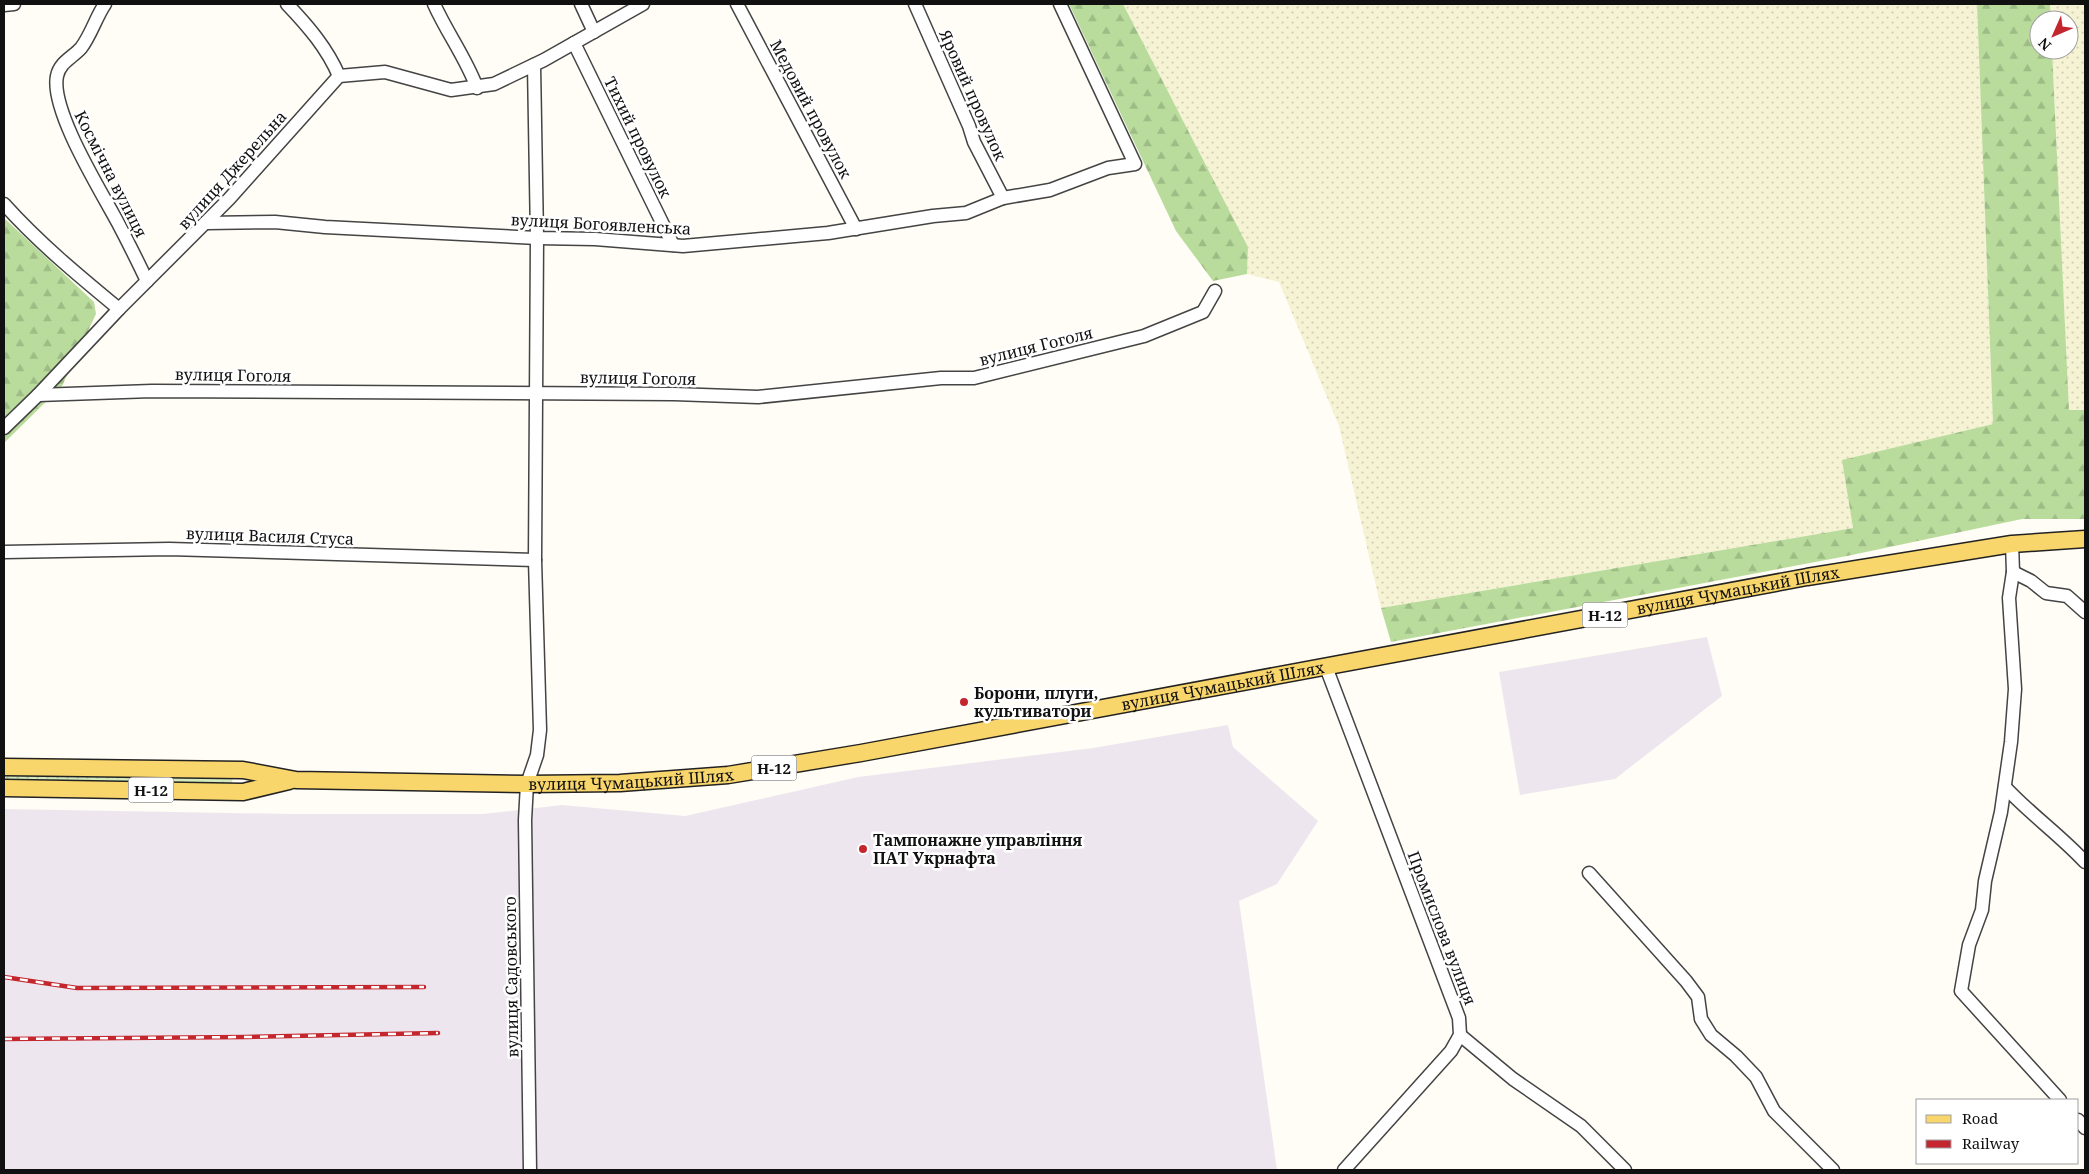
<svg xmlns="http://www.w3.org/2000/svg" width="2089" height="1174" viewBox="0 0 2089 1174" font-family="'Noto Serif',serif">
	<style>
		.industrial { fill: #eee6ef }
		.farmland { fill: url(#farmland-dots) }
		.grass { fill: url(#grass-dots) }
		.forest { fill: url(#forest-firs) }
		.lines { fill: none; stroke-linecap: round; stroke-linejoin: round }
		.minor-casing { stroke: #444; stroke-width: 15 }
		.major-casing { stroke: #222; stroke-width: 19 }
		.minor { stroke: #fff; stroke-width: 12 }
		.major { stroke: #f9d66b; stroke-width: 16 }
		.rail-casing { stroke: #c4262e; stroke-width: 4.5 }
		.rail { stroke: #fff; stroke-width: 2.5; stroke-dasharray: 8; stroke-linecap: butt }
		.poi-dot { fill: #c4262e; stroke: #fff; stroke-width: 2 }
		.labels { text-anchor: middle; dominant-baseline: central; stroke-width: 5; stroke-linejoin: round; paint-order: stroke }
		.shield { fill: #fff; stroke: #585858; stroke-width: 1 }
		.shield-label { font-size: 15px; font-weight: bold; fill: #111 }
		.street-label { font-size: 16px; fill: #111; stroke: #fff }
		.poi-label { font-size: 16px; font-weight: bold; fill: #111; stroke: #fff; text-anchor: start }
	</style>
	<defs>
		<pattern id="farmland-dots" width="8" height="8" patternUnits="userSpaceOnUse" patternTransform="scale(1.25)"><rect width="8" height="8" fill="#f6f3d4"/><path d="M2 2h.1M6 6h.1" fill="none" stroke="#d2cfb5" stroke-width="1.8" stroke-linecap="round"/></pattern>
		<pattern id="grass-dots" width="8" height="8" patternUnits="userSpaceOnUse" patternTransform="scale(1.25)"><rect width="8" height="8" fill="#d5ebbd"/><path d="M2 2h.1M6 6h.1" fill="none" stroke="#b6c8a1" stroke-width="1.8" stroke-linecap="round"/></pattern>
		<pattern id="forest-firs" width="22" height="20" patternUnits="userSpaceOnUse" patternTransform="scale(1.25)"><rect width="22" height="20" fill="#b9dc9c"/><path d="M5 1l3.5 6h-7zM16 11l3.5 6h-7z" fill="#9ebc85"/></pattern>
	</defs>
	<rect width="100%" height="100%" fill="#fffdf5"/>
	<g class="industrial">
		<path d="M 1707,637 L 1722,696 L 1615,779 L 1520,795 L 1499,672 Z"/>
		<path d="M 1228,725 L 1233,747 L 1318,821 L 1277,884 L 1239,901 L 1277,1170 L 4,1170 L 4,809 L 291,814 L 483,814 L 562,805 L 685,816 L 858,777 L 1093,748 Z"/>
	</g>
	<g class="farmland">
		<path d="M 1123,4 L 1977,4 L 1993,424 L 1843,460 L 1853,528 L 1381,608 L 1339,426 L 1279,282 L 1247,274 L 1248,247 Z"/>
		<path d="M 2050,4 L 2085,4 L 2085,410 L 2069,410 L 2052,50 L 2069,50 L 2069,20 L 2051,20 Z"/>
	</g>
	<path class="grass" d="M 4,774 L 233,775 L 232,783 L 4,782 Z"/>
	<g class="forest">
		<path d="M 1069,4 L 1123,4 L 1248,247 L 1247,274 L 1213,281 L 1176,231 Z"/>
		<path d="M 1977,4 L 2050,4 L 2051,20 L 2039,20 L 2039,50 L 2052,50 L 2069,410 L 2085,410 L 2085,519 L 2022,519 L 1847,556 L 1391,642 L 1381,608 L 1853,528 L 1842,460 L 1993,424 Z"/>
		<path d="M 4,218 L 94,302 L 96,314 L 62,386 L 4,443 Z"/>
	</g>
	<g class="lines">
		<g class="minor-casing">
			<g id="minor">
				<path d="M 105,4 C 96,17 91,35 81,48 C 72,58 60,62 57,76 C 50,110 101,191 118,223 C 128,242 138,262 147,281"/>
				<path d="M 287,4 C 308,26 327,48 339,76"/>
				<path d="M 434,4 C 447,33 466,58 477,88"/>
				<path d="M 581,4 L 594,32"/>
				<path d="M 737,4 L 856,229"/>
				<path d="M 915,4 L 969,126 L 974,142 L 1003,198"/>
				<path d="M 4,5 L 14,4"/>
				<path d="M 574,43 L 673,245"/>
				<path d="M 4,204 C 39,243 79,276 119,309"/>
				<path d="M 206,223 L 275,222 L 325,227 L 537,238 L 595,239 L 683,246 L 828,233 L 933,216 L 966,213 L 1003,198 L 1050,190 L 1108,168 L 1135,164 L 1060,4"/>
				<path d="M 38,395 L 152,391 L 674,394 L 758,397 L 941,378 L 974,378 L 1144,336 L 1203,312 L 1215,291"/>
				<path d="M 4,428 L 38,395 L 119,309 L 229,199 L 339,76 L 385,72 L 451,90 L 494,84 L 544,60 L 643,4"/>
				<path d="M 2012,544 L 2013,572 L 2009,598 L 2015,689 L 2011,742 L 2001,812 L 1985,881 L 1982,910 L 1969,945 L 1961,991 L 2060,1100"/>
				<path d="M 4,552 L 169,549 L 535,560"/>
				<path d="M 2013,572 L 2031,581 L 2046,593 L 2067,596 L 2085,612"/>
				<path d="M 1326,667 L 1459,1018 L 1460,1035 L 1451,1051 L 1344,1170"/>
				<path d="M 2005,787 C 2030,814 2060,835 2085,862"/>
				<path d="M 1589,873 L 1686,981 L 1698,997 L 1701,1019 L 1711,1035 L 1736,1056 L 1756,1077 L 1774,1111 L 1833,1170"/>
				<path d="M 1460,1035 L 1513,1079 L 1581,1126 L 1625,1170"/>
				<path d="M 2078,1120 L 2085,1128"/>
				<path d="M 530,1170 L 525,820 L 527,784 L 537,755 L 540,730 L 535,560 L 537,238 L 534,65"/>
			</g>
		</g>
		<g class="major-casing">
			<g id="major">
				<path id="s1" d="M 4,767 L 243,770 L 296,780 L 527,784 L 620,783 L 728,775 L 861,753 L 1807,577 L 2012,544 L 2085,539"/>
				<path d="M 4,788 L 243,792 L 289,781"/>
			</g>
		</g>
		<use href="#minor" class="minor"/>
		<use href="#major" class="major"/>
		<g class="rail-casing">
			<g id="rail">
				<path d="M 4,977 L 77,988 L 424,987"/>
				<path d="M 4,1039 L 246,1037 L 438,1033"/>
			</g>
		</g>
		<use href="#rail" class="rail"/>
	</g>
	<g class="poi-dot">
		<circle cx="964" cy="702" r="5"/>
		<circle cx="863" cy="849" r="5"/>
	</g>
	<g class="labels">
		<g class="shield">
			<rect x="1582.5" y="602.5" width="45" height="25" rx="4"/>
			<rect x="751.5" y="755.5" width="45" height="25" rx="4"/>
			<rect x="128.5" y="777.5" width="45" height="25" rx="4"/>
		</g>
		<g class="shield-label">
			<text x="1605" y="615">Н-12</text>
			<text x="774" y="768">Н-12</text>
			<text x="151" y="790">Н-12</text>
		</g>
		<g class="street-label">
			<text transform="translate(973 95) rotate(66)">Яровий провулок</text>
			<text transform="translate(811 109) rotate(62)">Медовий провулок</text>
			<text transform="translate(638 137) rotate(64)">Тихий провулок</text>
			<text transform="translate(232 170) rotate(-48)">вулиця Джерельна</text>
			<text transform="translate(111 174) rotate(63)">Космічна вулиця</text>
			<text transform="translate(601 224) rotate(3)">вулиця Богоявленська</text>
			<text transform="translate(1036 346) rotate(-14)">вулиця Гоголя</text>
			<text transform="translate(233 375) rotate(1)">вулиця Гоголя</text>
			<text transform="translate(638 378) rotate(1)">вулиця Гоголя</text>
			<text transform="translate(270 536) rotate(2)">вулиця Василя Стуса</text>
			<text stroke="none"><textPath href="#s1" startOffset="1752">вулиця Чумацький Шлях</textPath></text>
			<text stroke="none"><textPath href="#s1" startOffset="1228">вулиця Чумацький Шлях</textPath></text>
			<text stroke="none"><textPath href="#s1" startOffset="628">вулиця Чумацький Шлях</textPath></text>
			<text transform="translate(1442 928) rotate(69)">Промислова вулиця</text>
			<text transform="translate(511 977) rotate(-91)">вулиця Садовського</text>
		</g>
		<g class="poi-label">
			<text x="974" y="693">Борони, плуги,<tspan x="974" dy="18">культиватори</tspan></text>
			<text x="873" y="840">Тампонажне управління<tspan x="873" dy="18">ПАТ Укрнафта</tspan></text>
		</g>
	</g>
	<rect width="2089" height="1174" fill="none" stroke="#111111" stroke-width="10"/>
	<rect x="1916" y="1099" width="162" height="65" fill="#ffffff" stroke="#a0a0a0"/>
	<rect x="1926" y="1115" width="25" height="8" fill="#f9d66b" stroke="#a0a0a0"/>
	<text x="1962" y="1124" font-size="15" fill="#111111">Road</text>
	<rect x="1926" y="1140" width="25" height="8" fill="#c4262e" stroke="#a0a0a0"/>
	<text x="1962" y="1149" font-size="15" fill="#111111">Railway</text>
	<g transform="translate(2054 35) rotate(225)"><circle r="24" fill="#ffffff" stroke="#a0a0a0"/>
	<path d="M0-4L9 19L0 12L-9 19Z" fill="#c4262e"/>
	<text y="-8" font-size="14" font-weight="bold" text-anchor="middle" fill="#111111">N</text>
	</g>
</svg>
